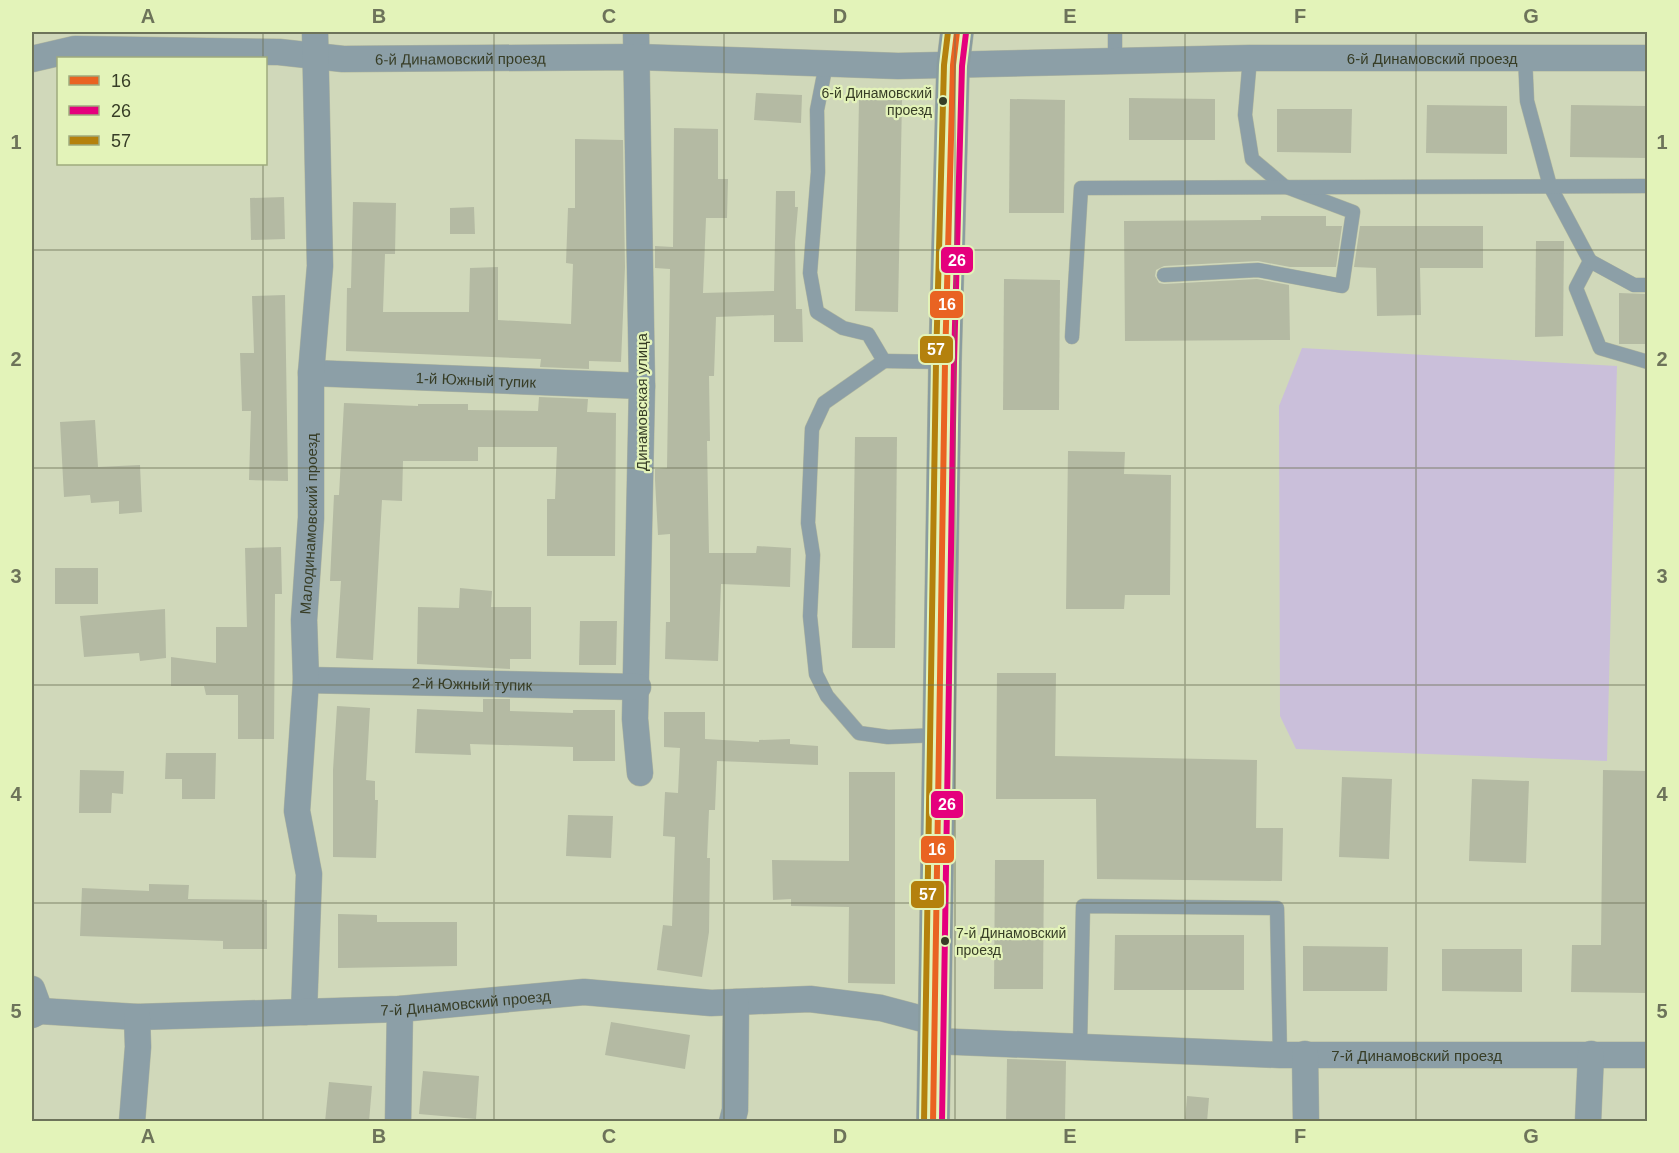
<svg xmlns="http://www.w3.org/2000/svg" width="1679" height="1153" viewBox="0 0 1679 1153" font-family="Helvetica,sans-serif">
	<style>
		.green { fill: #cabfda }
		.building { fill: #b4baa3 }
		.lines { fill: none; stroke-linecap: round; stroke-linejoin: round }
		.lane-casing { stroke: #b1b79f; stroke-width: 15 }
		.street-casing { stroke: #b1b79f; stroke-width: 27 }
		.secondary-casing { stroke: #b1b79f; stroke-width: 34 }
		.lane { stroke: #8c9fa7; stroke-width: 14 }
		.street { stroke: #8c9fa7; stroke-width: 26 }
		.secondary { stroke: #899ca0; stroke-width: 33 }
		.bus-1-casing { stroke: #e3f3b9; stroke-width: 10 }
		.bus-2-casing { stroke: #e3f3b9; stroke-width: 10 }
		.bus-3-casing { stroke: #e3f3b9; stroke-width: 10 }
		.bus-1 { stroke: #e96322; stroke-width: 6 }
		.bus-2 { stroke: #e5007d; stroke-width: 6 }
		.bus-3 { stroke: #b4810d; stroke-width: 6 }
		.grid { fill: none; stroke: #6d735a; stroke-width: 1.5; stroke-opacity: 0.55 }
		.bus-dot { fill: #373d26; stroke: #e3f3b9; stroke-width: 2 }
		.labels { text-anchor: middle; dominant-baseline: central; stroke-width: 4.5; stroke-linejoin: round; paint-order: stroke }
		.bus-label { font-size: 14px; fill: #373d26; stroke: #e3f3b9; text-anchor: end }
		.street-label { font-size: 15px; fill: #373d26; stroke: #e3f3b9 }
		.line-badge { stroke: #e3f3b9; stroke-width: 2 }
		.badge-label { font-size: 16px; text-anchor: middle; font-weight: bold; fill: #fff }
		.neatline { fill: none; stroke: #6d735a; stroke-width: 2 }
		.grid-label { font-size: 20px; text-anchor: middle; font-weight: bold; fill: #6d735a }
	</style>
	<rect width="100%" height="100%" fill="#d0d8ba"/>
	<path class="green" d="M 1302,348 L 1617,366 L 1607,761 L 1296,749 L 1280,716 L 1279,406 Z"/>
	<g class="building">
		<path d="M 756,93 L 802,95 L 801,123 L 754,120 Z"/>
		<path d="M 1129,98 L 1215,99 L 1215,140 L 1129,140 Z"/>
		<path d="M 859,99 L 902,100 L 898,312 L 855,311 Z"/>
		<path d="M 1010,99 L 1065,100 L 1064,213 L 1009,213 Z"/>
		<path d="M 1427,105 L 1507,106 L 1507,154 L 1426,153 Z"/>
		<path d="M 1571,105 L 1647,106 L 1647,158 L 1570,157 Z"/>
		<path d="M 1277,109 L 1352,109 L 1351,153 L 1277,152 Z"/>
		<path d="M 674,128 L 718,129 L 718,179 L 728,179 L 727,218 L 706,218 L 703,293 L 774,291 L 776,191 L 795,191 L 795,207 L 798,207 L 795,242 L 796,309 L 802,309 L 803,342 L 774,342 L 774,315 L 716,317 L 714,376 L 709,376 L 710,441 L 707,441 L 709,553 L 756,553 L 757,546 L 791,548 L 790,587 L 721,584 L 718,661 L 665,659 L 666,622 L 670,622 L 670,534 L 658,535 L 655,480 L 655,469 L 667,468 L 670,269 L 655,268 L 655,246 L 673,247 Z"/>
		<path d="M 575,139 L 623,140 L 625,267 L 621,362 L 589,361 L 589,369 L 540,367 L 541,359 L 346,351 L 347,288 L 351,288 L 353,202 L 396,203 L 395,254 L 385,254 L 383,312 L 469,312 L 470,268 L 498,267 L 498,320 L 571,324 L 573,264 L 566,263 L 568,208 L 575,208 Z"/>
		<path d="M 284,197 L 285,239 L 251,240 L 250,198 Z"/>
		<path d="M 474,207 L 475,234 L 450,234 L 450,208 Z"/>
		<path d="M 1261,216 L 1326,216 L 1326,226 L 1342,226 L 1336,267 L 1290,267 L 1258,261 L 1164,266 L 1156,270 L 1155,276 L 1159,283 L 1164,284 L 1257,279 L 1289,285 L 1290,340 L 1125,341 L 1124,221 L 1261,220 Z"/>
		<path d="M 1360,226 L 1483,226 L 1483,268 L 1420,268 L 1421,315 L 1377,316 L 1376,268 L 1354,267 Z"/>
		<path d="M 1536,241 L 1564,241 L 1563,336 L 1535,337 Z"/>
		<path d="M 1004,279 L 1060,280 L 1059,410 L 1003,410 Z"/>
		<path d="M 1619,293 L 1647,294 L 1647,344 L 1619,344 Z"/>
		<path d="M 285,295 L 288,481 L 249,480 L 251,411 L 242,411 L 240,353 L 254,353 L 252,296 Z"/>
		<path d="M 539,397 L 588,399 L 587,412 L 616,413 L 615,556 L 547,556 L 547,499 L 555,499 L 557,447 L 478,447 L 478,461 L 403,461 L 402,501 L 382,500 L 373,660 L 336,658 L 341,581 L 330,581 L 334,495 L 339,495 L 344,403 L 418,406 L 418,404 L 468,404 L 468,410 L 538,411 Z"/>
		<path d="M 95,420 L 98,467 L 140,465 L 142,512 L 119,514 L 119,501 L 91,503 L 90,495 L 64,497 L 60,422 Z"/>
		<path d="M 855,437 L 897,437 L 895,648 L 852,648 Z"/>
		<path d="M 1068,451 L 1125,452 L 1124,474 L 1171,475 L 1170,595 L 1125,595 L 1124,609 L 1066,609 Z"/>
		<path d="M 281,547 L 282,594 L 275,594 L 274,739 L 238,739 L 238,695 L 206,695 L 204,686 L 171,686 L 171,657 L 216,663 L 216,627 L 247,627 L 245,548 Z"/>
		<rect x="55" y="568" width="43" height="36"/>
		<path d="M 460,588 L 492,591 L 491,607 L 531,607 L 531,659 L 510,659 L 510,669 L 417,664 L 418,607 L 459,608 Z"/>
		<path d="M 165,609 L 166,658 L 140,661 L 139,653 L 84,657 L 80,616 Z"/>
		<path d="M 580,621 L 617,621 L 616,665 L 579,665 Z"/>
		<path d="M 997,673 L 1056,673 L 1055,756 L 1257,760 L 1256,828 L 1283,828 L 1282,881 L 1097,879 L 1096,799 L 996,799 Z"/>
		<path d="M 483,699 L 510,699 L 510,711 L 573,713 L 573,710 L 615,710 L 615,761 L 573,761 L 573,747 L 470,744 L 471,755 L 415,753 L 417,709 L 483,712 Z"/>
		<path d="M 337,706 L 370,708 L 366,780 L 375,781 L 375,800 L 378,800 L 376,858 L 333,857 L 333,770 Z"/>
		<path d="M 664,712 L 705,712 L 705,739 L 759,742 L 759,740 L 790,739 L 790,744 L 818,746 L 818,765 L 717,761 L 715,810 L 709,810 L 707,858 L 710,858 L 709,932 L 702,977 L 657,970 L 663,925 L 672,926 L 675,837 L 663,836 L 665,792 L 678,793 L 680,748 L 664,747 Z"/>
		<path d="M 166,753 L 216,753 L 215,799 L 182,799 L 182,779 L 165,779 Z"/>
		<path d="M 80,770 L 124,771 L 123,794 L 112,793 L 111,813 L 79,813 Z"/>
		<path d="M 1603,770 L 1647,771 L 1647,993 L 1571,992 L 1572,945 L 1601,945 Z"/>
		<path d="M 849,772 L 895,772 L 895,984 L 848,983 L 849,907 L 791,906 L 791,899 L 773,900 L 772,860 L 849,861 Z"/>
		<path d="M 1342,777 L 1392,779 L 1389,859 L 1339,857 Z"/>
		<path d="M 1472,779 L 1529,781 L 1526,863 L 1469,861 Z"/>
		<path d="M 568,815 L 613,816 L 611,858 L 566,856 Z"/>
		<path d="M 995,860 L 1044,860 L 1043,989 L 994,989 Z"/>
		<path d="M 149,884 L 189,885 L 188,899 L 267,900 L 267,949 L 223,949 L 223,941 L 80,936 L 82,888 L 149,891 Z"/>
		<path d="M 338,914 L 377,915 L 377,922 L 457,922 L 457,966 L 338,968 Z"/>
		<path d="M 1115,935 L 1244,935 L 1244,990 L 1114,990 Z"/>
		<path d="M 1303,946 L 1388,947 L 1387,991 L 1303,991 Z"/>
		<path d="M 1442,949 L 1522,949 L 1522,992 L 1442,991 Z"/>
		<path d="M 611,1022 L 690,1035 L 685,1069 L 605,1055 Z"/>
		<path d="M 1007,1059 L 1066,1061 L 1065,1122 L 1006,1122 Z"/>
		<path d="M 423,1071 L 479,1076 L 476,1119 L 419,1114 Z"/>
		<path d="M 329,1082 L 372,1086 L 369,1122 L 325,1122 Z"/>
		<path d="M 1187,1096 L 1209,1098 L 1207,1122 L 1185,1122 Z"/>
	</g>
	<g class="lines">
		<g class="lane-casing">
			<g id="lane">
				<path d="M 1525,56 L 1527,101 L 1550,186 L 1590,261 L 1576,288 L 1600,348 L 1648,362"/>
				<path d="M 1115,61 L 1115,32"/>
				<path d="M 826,64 L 817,110 L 818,172 L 810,273 L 817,312 L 843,328 L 868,334 L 884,361 L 824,403 L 812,429 L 808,523 L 813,555 L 810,616 L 816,674 L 827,696 L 859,733 L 888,737 L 939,735"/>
				<path d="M 1590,261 L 1634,285 L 1648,285"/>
				<path d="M 1164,275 L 1258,270 L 1342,286 L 1353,212 L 1284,186 L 1252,159 L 1245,115 L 1250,58"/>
				<path d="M 1072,337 L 1081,188 L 1648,186"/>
				<path d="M 884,361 L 945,362"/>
				<path d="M 1080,1045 L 1083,906 L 1277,908 L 1280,1055"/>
			</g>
		</g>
		<g class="street-casing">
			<g id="street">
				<path d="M 636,32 L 642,386 L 635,719 L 640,773"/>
				<path id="s1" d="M 32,59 L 75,49 L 279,52 L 343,59 L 638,57 L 898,66 L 1250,58 L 1648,58"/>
				<path id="s2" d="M 311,373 L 642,386"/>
				<path id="s3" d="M 306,680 L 638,687"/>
				<path d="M 32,989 L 40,1011"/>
				<path id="s4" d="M 304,1012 L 309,874 L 297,811 L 306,680 L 304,620 L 311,518 L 311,373 L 320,266 L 315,32"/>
				<path id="s5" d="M 32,1015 L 40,1011 L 137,1017 L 400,1009 L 584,992 L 711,1003 L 810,999 L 881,1008 L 934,1022"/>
				<path id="s6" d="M 934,1041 L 1280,1055 L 1648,1055"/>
				<path d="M 1305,1054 L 1306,1122"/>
				<path d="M 132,1122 L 138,1047 L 137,1017"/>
				<path d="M 398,1122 L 400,1009"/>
				<path d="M 732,1122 L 735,1110 L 736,1002"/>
				<path d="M 1588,1122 L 1591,1054"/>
			</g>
		</g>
		<g class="secondary-casing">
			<path id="secondary" d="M 933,1122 L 945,362 L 953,65 L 957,32"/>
		</g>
		<use href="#lane" class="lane"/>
		<use href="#street" class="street"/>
		<use href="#secondary" class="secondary"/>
		<g class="bus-1-casing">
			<path id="bus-1" d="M 933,1122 L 945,362 L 953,65 L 957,32"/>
		</g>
		<g class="bus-2-casing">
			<path id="bus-2" d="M 942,1122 L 954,362 L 962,66 L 966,33"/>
		</g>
		<g class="bus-3-casing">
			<path id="bus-3" d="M 924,1122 L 936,362 L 944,65 L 948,32"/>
		</g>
		<use href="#bus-1" class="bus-1"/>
		<use href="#bus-2" class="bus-2"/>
		<use href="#bus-3" class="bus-3"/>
	</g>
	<path class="grid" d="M 263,32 L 263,58M 494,32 L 494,1122M 724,32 L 724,1122M 955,32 L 955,1122M 1185,32 L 1185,1122M 1416,32 L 1416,1122M 263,164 L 263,1122M 32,250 L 1648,250M 32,468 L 1648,468M 32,685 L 1648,685M 32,903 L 1648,903"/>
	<g class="bus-dot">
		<circle cx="943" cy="101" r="5"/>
		<circle cx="945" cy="941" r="5"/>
	</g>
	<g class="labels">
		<g class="bus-label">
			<text x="932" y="93">6-й Динамовский<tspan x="932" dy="17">проезд</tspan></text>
			<text x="956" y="933" text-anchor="start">7-й Динамовский<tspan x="956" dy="17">проезд</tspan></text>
		</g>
		<g class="street-label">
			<text stroke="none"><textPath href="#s1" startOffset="1402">6-й Динамовский проезд</textPath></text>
			<text stroke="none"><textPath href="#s1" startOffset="430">6-й Динамовский проезд</textPath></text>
			<text stroke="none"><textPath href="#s2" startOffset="165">1-й Южный тупик</textPath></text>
			<text transform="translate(641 402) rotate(-90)">Динамовская улица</text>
			<text stroke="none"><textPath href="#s4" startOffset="490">Малодинамовский проезд</textPath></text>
			<text stroke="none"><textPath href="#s3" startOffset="166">2-й Южный тупик</textPath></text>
			<text stroke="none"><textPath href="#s5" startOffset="435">7-й Динамовский проезд</textPath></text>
			<text stroke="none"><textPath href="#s6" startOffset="483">7-й Динамовский проезд</textPath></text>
		</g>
	</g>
	<g class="line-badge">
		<rect x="940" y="246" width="34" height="28" rx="6" fill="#e5007d"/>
		<rect x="929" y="290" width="35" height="29" rx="6" fill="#e96322"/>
		<rect x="919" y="335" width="35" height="29" rx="6" fill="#b4810d"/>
		<rect x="930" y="790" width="34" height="29" rx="6" fill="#e5007d"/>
		<rect x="920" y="835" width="35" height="29" rx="6" fill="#e96322"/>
		<rect x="910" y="880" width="35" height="29" rx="6" fill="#b4810d"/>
	</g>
	<g class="badge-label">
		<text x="957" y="266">26</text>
		<text x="947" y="310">16</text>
		<text x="936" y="355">57</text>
		<text x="947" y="810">26</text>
		<text x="937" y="855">16</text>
		<text x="928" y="900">57</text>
	</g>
	<rect width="1679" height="1153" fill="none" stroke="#e3f3b9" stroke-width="66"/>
	<rect x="57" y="57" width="210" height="108" fill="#e3f3b9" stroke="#9eaa7e" stroke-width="1.5"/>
	<rect x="69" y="76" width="30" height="9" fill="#e96322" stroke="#9eaa7e" stroke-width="1.5"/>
	<text x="111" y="87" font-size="18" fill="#373d26">16</text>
	<rect x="69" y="106" width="30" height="9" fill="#e5007d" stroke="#9eaa7e" stroke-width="1.5"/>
	<text x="111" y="117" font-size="18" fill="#373d26">26</text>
	<rect x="69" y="136" width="30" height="9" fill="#b4810d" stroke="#9eaa7e" stroke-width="1.5"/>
	<text x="111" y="147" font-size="18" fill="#373d26">57</text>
	<rect x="33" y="33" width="1613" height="1087" class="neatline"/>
	<g class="grid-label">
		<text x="148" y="23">A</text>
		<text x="379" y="23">B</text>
		<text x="609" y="23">C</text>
		<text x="840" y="23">D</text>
		<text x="1070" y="23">E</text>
		<text x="1300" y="23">F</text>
		<text x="1531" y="23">G</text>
		<text x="16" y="149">1</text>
		<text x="1662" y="149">1</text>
		<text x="16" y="366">2</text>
		<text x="1662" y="366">2</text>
		<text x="16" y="583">3</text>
		<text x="1662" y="583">3</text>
		<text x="16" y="801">4</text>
		<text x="1662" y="801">4</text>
		<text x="16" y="1018">5</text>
		<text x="1662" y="1018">5</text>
		<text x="148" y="1143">A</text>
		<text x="379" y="1143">B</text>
		<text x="609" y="1143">C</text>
		<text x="840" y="1143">D</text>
		<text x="1070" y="1143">E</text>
		<text x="1300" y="1143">F</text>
		<text x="1531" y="1143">G</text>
	</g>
</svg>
